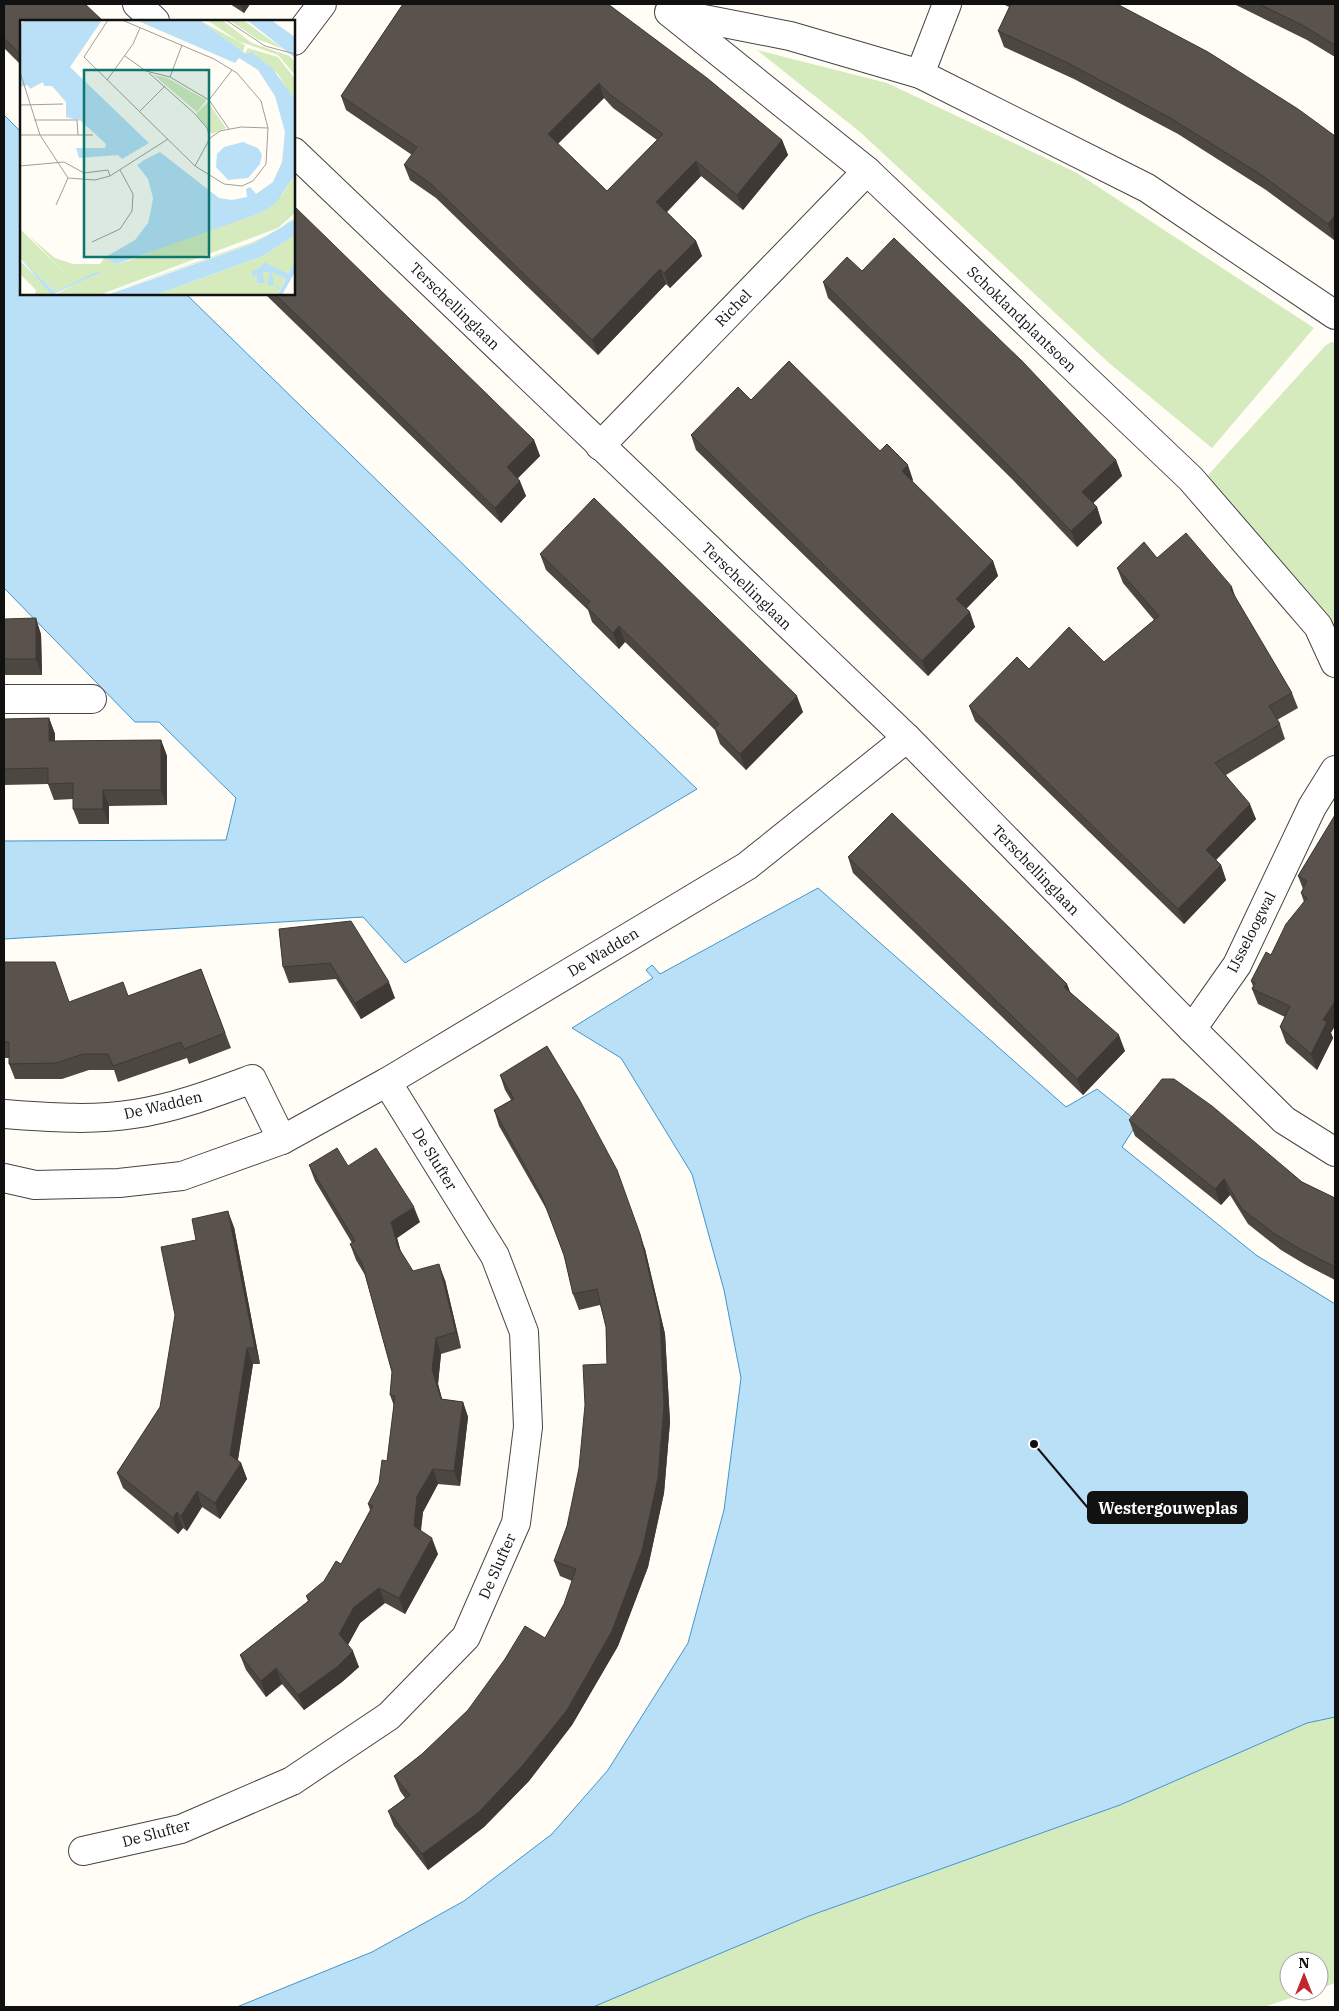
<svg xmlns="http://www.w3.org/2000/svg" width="1339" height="2011" viewBox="0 0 1339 2011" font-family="'IBM Plex Serif',serif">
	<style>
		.green { fill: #d5ebbd }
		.water { fill: #b9e0f7; stroke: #3f96cf }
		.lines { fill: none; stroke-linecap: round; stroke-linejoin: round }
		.street-casing { stroke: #444; stroke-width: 30 }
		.street { stroke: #fff; stroke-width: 28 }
		.wall { fill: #4d4742; fill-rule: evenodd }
		.shaded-wall { fill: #3f3936 }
		.building { fill: #5a524d; stroke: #3f3936; fill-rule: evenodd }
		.labels { text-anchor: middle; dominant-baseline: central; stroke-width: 5; stroke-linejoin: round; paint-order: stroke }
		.street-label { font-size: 15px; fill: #111; stroke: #fff }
		.inset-road { fill: none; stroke: #a09f9a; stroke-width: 1 }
		.view { fill: #0f766e; fill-opacity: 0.15; stroke: #0f766e; stroke-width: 2.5 }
		.inset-edge { fill: none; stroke: #111; stroke-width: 2.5 }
		.leader { fill: none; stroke: #111; stroke-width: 2 }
		.callout-dot { fill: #111; stroke: #fff; stroke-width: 2 }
		.callout { fill: #111; stroke: #111; stroke-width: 2 }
		.callout-label { font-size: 16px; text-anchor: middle; font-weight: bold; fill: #fff }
	</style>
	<rect width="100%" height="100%" fill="#fffdf5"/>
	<g class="green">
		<path d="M 757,50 L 887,83 L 1077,173 L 1314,328 L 1212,448 L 1109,363 L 860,132 Z"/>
		<path d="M 1331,342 L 1335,343 L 1335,641 L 1208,479 L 1209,474 L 1325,346 Z"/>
		<path d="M 1335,1717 L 1335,1983 L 1319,1989 L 1319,1961 L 1289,1961 L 1289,1991 L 1312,1991 L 1264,2007 L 593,2007 L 809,1916 L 1120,1805 L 1307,1723 Z"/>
	</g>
	<g class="water">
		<path d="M 4,115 L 21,132 L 21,294 L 186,294 L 474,575 L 697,789 L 405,963 L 363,917 L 4,939 L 4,841 L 226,840 L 236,798 L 159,722 L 135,722 L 4,588 Z"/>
		<path d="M 818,888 L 1066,1107 L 1097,1089 L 1138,1122 L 1122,1147 L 1256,1255 L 1335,1304 L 1335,1717 L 1307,1723 L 1120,1805 L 809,1916 L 593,2007 L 237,2007 L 372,1952 L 464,1901 L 552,1834 L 608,1770 L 688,1643 L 724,1510 L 741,1378 L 724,1290 L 692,1174 L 621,1058 L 572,1028 L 653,978 L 646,970 L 652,965 L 660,974 Z"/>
	</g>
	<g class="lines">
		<g class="street-casing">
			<g id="street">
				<path d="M 137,4 L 155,21"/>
				<path d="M 669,12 L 867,171 L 1191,479 L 1318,626 L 1335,663"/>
				<path d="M 673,13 L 790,36 L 920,74 L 1147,188 L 1335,315"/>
				<path d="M 294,41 L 322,4"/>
				<path d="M 920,74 L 947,4"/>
				<path d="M 294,152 L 907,738 L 1192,1029"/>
				<path d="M 600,446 L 867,171"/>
				<path d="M 4,699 L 92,699"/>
				<path d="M 1335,770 L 1312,807 L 1237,965 L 1192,1029 L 1284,1120 L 1335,1152"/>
				<path d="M 4,1114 C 47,1117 91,1121 134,1114 C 175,1108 214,1093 252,1079 L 282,1140"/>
				<path d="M 4,1178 L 35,1185 L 119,1183 L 182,1176 L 282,1140 L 387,1082 L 747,866 L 907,738"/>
				<path d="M 83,1851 L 181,1829 L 292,1781 L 389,1716 L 466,1637 L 516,1523 L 528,1427 L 524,1332 L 495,1256 L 387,1082"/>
			</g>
		</g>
		<use href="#street" class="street"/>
	</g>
	<g class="wall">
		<path d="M 4,4 L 21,21 L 21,65 L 4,48 Z"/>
		<path d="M 230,4 L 250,4 L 244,13 Z"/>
		<path d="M 403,4 L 782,140 L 788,155 L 743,210 L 701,176 L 667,212 L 696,241 L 702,256 L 670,288 L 666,284 L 598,355 L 436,198 L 410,180 L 404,165 L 412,155 L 346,110 L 341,96 ZM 604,98 L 613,108 L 657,140 L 607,191 L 558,144 Z"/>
		<path d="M 1003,4 L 1117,4 L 1335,136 L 1335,238 L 1334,240 L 1266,190 L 1178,134 L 1074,79 L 1004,47 L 998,31 L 1009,7 Z"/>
		<path d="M 1234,4 L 1335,4 L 1335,57 L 1307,40 Z"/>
		<path d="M 862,271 L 1116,460 L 1122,476 L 1093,503 L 1097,507 L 1102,523 L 1077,547 L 1013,480 L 828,298 L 823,282 Z"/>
		<path d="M 265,294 L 294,294 L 534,440 L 540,456 L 518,478 L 526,496 L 501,523 Z"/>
		<path d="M 751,400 L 880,451 L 913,480 L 912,481 L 993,561 L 998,576 L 966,609 L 975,627 L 928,676 L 696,450 L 691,435 Z"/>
		<path d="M 540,554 L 803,712 L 746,770 L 720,744 L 715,730 L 625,642 L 619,649 L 592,622 L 588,610 L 546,570 Z"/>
		<path d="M 1157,558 L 1236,599 L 1292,693 L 1298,708 L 1277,720 L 1280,724 L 1285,739 L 1226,775 L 1256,819 L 1216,860 L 1221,865 L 1226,880 L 1184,924 L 975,721 L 969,706 L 1029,669 L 1104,662 L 1154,620 L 1123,583 L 1117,568 Z"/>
		<path d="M 4,619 L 41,634 L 42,675 L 4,675 Z"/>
		<path d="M 49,718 L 55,734 L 55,741 L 161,740 L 167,756 L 167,805 L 109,806 L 109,824 L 79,824 L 73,809 L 73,799 L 54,800 L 48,784 L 4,785 L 4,719 Z"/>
		<path d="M 1335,815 L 1331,1033 L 1333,1038 L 1317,1070 L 1286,1043 L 1280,1027 L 1285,1017 L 1258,1004 L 1252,989 L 1253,986 L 1251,981 L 1271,955 L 1304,902 L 1301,893 L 1303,889 L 1298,876 Z"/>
		<path d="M 848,857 L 1067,984 L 1070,992 L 1125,1051 L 1083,1095 L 853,873 Z"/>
		<path d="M 279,929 L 395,998 L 361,1019 L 336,979 L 289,983 L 283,967 Z"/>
		<path d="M 4,962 L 69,1002 L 128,996 L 201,969 L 231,1048 L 189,1064 L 187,1058 L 118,1082 L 114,1070 L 89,1070 L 62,1079 L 15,1079 L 9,1064 L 9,1058 L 4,1058 Z"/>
		<path d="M 500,1075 L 645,1249 L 665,1334 L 670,1422 L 664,1493 L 648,1567 L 618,1646 L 572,1725 L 529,1781 L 484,1827 L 428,1870 L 394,1826 L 388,1811 L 405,1798 L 400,1791 L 394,1776 L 422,1754 L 545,1638 L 564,1604 L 572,1581 L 560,1576 L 554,1561 L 567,1526 L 607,1364 L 606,1327 L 600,1305 L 579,1310 L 573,1294 L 564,1256 L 548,1212 L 499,1126 L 494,1110 L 511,1100 L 505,1090 Z"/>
		<path d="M 1129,1120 L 1302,1182 L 1335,1198 L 1335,1280 L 1306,1265 L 1281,1250 L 1248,1224 L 1230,1195 L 1221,1205 L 1135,1136 Z"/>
		<path d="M 309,1165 L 348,1166 L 420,1222 L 397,1238 L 401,1252 L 413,1271 L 445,1280 L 461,1348 L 441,1354 L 438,1384 L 442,1399 L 463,1402 L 468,1417 L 460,1486 L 438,1484 L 423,1512 L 421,1531 L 438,1554 L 405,1614 L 385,1603 L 360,1623 L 348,1645 L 359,1667 L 342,1682 L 304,1710 L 282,1684 L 266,1697 L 246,1670 L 240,1655 L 308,1601 L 306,1596 L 324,1581 L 341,1564 L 370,1510 L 368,1504 L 379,1483 L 387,1461 L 394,1406 L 390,1395 L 392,1372 L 365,1275 L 356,1260 L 350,1244 L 352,1243 L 315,1181 Z"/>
		<path d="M 234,1227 L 260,1364 L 253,1364 L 238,1460 L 241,1463 L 247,1479 L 220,1519 L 202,1507 L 187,1531 L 183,1528 L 178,1534 L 123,1488 L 117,1473 L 160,1407 L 196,1240 Z"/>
	</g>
	<g class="shaded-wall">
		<path d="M 240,4 L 250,4 L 244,13 Z"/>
		<path d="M 599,83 L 604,98 L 553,148 L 548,134 Z"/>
		<path d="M 782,140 L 788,155 L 743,210 L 737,195 Z"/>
		<path d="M 696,161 L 701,176 L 662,217 L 656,202 Z"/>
		<path d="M 1335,215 L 1335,238 L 1334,240 L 1328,224 Z"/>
		<path d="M 696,241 L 702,256 L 670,288 L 664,273 Z"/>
		<path d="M 660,269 L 666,284 L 598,355 L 592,340 Z"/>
		<path d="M 534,440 L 540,456 L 513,483 L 507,467 Z"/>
		<path d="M 1116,460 L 1122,476 L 1088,508 L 1082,492 Z"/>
		<path d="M 908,465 L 913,480 L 908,486 L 902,471 Z"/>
		<path d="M 520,481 L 526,496 L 501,523 L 495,508 Z"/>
		<path d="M 1097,507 L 1102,523 L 1077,547 L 1071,531 Z"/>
		<path d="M 993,561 L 998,576 L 961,614 L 956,599 Z"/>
		<path d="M 1232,587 L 1237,602 L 1230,588 Z"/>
		<path d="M 970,612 L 975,627 L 928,676 L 922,661 Z"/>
		<path d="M 36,618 L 41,634 L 42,675 L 36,659 Z"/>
		<path d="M 619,626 L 625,642 L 619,649 L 613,633 Z"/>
		<path d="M 797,696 L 803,712 L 746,770 L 740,754 Z"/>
		<path d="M 49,718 L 55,734 L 55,757 L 49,741 Z"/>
		<path d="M 161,740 L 167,756 L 167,805 L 161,790 Z"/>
		<path d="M 103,790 L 109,806 L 109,824 L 103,809 Z"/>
		<path d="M 1250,804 L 1256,819 L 1211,865 L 1206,850 Z"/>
		<path d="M 1221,865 L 1226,880 L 1184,924 L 1178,909 Z"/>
		<path d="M 389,982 L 395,998 L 361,1019 L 355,1003 Z"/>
		<path d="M 1067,984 L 1073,1000 L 1064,987 Z"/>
		<path d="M 1335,1001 L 1335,1026 L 1331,1033 L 1333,1038 L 1317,1070 L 1311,1054 L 1323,1020 Z"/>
		<path d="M 1119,1035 L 1125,1051 L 1083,1095 L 1077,1079 Z"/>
		<path d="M 1224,1179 L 1230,1195 L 1221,1205 L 1215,1189 Z"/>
		<path d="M 414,1207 L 420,1222 L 397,1238 L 404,1263 L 398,1247 L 391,1222 Z"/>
		<path d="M 228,1211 L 234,1227 L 260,1364 L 255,1348 Z"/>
		<path d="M 640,1234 L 645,1249 L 665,1334 L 670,1422 L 664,1493 L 648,1567 L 618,1646 L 572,1725 L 529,1781 L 484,1827 L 428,1870 L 422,1854 L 658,1478 Z"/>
		<path d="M 439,1264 L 445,1280 L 461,1348 L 456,1332 Z"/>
		<path d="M 436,1338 L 441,1354 L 438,1384 L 446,1414 L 441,1399 L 432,1369 Z"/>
		<path d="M 247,1348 L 253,1364 L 236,1471 L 241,1463 L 247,1479 L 220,1519 L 215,1503 L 230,1455 Z"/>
		<path d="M 463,1402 L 468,1417 L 460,1486 L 454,1471 Z"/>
		<path d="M 433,1469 L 438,1484 L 423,1512 L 419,1542 L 414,1526 L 417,1496 Z"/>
		<path d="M 197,1491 L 202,1507 L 187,1531 L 181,1516 Z"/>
		<path d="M 177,1512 L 183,1528 L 178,1534 L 173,1518 Z"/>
		<path d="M 432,1538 L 438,1554 L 405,1614 L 399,1598 Z"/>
		<path d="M 379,1588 L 385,1603 L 360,1623 L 345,1650 L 339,1634 L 354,1607 Z"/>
		<path d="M 353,1651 L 359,1667 L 342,1682 L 304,1710 L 298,1695 Z"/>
		<path d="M 276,1668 L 282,1684 L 266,1697 L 261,1681 Z"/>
	</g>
	<g class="building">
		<path d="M 4,4 L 85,4 L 103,21 L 21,21 L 21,55 L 4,38 Z"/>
		<path d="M 403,4 L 608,4 L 707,78 L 782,140 L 737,195 L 696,161 L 656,202 L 696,241 L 664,273 L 660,269 L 592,340 L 430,183 L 404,165 L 417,147 L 341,96 ZM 599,83 L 608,93 L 663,134 L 607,191 L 548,134 Z"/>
		<path d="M 1011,4 L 1117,4 L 1208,52 L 1298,109 L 1335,136 L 1335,215 L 1328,224 L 1260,174 L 1172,119 L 1068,63 L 998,31 Z"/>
		<path d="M 1259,4 L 1335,4 L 1335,45 L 1302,25 Z"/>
		<path d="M 294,206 L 534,440 L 507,467 L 520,481 L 495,508 L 275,294 L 294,294 Z"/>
		<path d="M 894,238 L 1022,361 L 1116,460 L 1082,492 L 1097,507 L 1071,531 L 1007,464 L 823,282 L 847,257 L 862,271 Z"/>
		<path d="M 789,361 L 880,451 L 887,444 L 908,465 L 902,471 L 993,561 L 956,599 L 970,612 L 922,661 L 691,435 L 738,387 L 751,400 Z"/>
		<path d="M 594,498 L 797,696 L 740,754 L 714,728 L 719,724 L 619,626 L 613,633 L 586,606 L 590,602 L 540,554 Z"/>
		<path d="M 1186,533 L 1232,587 L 1230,588 L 1292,693 L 1269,706 L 1280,724 L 1215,763 L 1250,804 L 1206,850 L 1221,865 L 1178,909 L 969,706 L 1017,657 L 1029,669 L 1069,627 L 1104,662 L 1159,616 L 1117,568 L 1144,542 L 1157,558 Z"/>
		<path d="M 36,618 L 36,659 L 4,659 L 4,619 Z"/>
		<path d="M 49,718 L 49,741 L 161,740 L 161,790 L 103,790 L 103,809 L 73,809 L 73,783 L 48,784 L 48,768 L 4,769 L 4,719 Z"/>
		<path d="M 892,813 L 1067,984 L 1064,987 L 1119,1035 L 1077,1079 L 848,857 Z"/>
		<path d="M 1335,815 L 1335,1001 L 1323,1020 L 1327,1022 L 1311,1054 L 1280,1027 L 1290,1006 L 1252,989 L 1255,983 L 1251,981 L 1266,952 L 1271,955 L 1286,924 L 1307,898 L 1301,893 L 1307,881 L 1298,876 Z"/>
		<path d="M 351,921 L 389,982 L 355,1003 L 330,963 L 283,967 L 279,929 Z"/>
		<path d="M 4,962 L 55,962 L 69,1002 L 123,982 L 128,996 L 201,969 L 225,1033 L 184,1049 L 181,1042 L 113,1066 L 108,1054 L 83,1054 L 56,1063 L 9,1064 L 9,1042 L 4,1042 Z"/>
		<path d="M 547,1046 L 579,1099 L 617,1170 L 640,1234 L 660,1318 L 664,1406 L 658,1478 L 642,1551 L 612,1631 L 567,1710 L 523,1765 L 479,1812 L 422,1854 L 388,1811 L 410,1795 L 394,1776 L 422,1754 L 468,1710 L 505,1659 L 525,1626 L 545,1638 L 564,1604 L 576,1569 L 554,1561 L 567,1526 L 579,1468 L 585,1405 L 583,1365 L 607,1364 L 606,1327 L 597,1289 L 573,1294 L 564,1255 L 542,1197 L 494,1110 L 514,1099 L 500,1075 Z"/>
		<path d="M 1162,1079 L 1174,1079 L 1212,1106 L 1302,1182 L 1335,1198 L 1335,1267 L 1300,1249 L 1275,1234 L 1242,1209 L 1224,1179 L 1215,1189 L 1129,1120 Z"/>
		<path d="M 337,1148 L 348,1166 L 376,1148 L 414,1207 L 391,1222 L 398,1247 L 413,1271 L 439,1264 L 456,1332 L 436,1338 L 432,1369 L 441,1399 L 463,1402 L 454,1471 L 433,1469 L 417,1496 L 414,1526 L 432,1538 L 399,1598 L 379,1588 L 354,1607 L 339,1634 L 353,1651 L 337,1667 L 298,1695 L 276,1668 L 261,1681 L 240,1655 L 310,1600 L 306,1596 L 324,1581 L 336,1561 L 341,1564 L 373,1506 L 368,1504 L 379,1483 L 382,1460 L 387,1461 L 395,1396 L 390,1395 L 392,1372 L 362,1263 L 350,1244 L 355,1241 L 309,1165 Z"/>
		<path d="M 228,1211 L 255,1348 L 247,1348 L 230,1455 L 241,1463 L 215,1503 L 197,1491 L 181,1516 L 177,1512 L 173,1518 L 117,1473 L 160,1407 L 175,1315 L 161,1247 L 196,1240 L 192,1219 Z"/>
	</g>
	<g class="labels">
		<g class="street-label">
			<text transform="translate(455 306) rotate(44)">Terschellinglaan</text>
			<text transform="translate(733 308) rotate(-46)">Richel</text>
			<text transform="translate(1022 319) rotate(44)">Schoklandplantsoen</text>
			<text transform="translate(747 586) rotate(44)">Terschellinglaan</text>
			<text transform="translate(1036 870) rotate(46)">Terschellinglaan</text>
			<text transform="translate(1251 932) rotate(-63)">IJsseloogwal</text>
			<text transform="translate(603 952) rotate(-31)">De Wadden</text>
			<text transform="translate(163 1105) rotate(-13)">De Wadden</text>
			<text transform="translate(435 1159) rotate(58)">De Slufter</text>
			<text transform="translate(497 1566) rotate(-66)">De Slufter</text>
			<text transform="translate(156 1833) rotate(-15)">De Slufter</text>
		</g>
	</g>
	<g transform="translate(20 20)">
		<rect width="275" height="275" fill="#fffdf5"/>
		<path d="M 179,0 L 225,25 L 223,32 L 203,18 ZM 187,0 L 202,0 L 232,23 L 270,36 L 275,42 L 275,55 L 258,35 L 218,21 ZM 209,0 L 223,0 L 263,29 L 237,19 ZM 228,28 L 258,37 L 275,59 L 275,83 L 258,54 L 225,33 ZM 134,55 L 147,58 L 186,80 L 177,92 ZM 188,82 L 206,108 L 192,114 L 176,94 ZM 275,155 L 275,193 L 258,208 L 79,275 L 35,275 L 80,251 L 35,272 L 0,238 L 0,209 L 43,251 L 9,216 L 35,238 L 53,244 L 80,244 L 84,238 L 97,244 L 108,241 L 186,210 L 240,193 L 262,175 ZM 275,196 L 265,207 L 235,223 L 83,275 L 233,222 L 260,209 ZM 275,215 L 275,241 L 257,275 L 135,275 L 243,236 ZM 0,241 L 33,273 L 33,274 L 15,275 L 16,270 L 0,254 Z" fill="#d5ebbd"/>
		<path d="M 5,0 L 82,0 L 50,47 L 129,123 L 102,139 L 98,135 L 59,138 L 56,128 L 85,128 L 86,124 L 61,101 L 46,97 L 46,82 L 32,66 L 24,66 L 23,62 L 10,69 L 8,65 L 0,67 L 0,5 ZM 116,0 L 179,0 L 226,34 L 231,32 L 252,48 L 274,78 L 275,155 L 256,183 L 240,193 L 97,244 L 84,238 L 115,220 L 128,203 L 131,190 L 133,178 L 128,159 L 117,145 L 124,140 L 140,132 L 199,178 L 212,180 L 227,177 L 226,169 L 230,167 L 236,174 L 253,162 L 262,142 L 265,112 L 255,76 L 238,50 L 219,38 L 215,43 ZM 227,0 L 251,0 L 275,17 L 275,38 ZM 223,122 L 238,128 L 242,135 L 240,144 L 228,158 L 208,160 L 196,147 L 197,134 L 204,127 ZM 275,199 L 275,215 L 243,236 L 135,275 L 87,275 L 235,223 ZM 0,238 L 35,272 L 76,252 L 81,252 L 32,275 ZM 275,241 L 275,252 L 262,275 L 257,275 L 261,269 L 247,264 L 250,252 L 242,252 L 245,263 L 237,263 L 237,254 L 232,257 L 232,251 L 241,247 L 244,242 L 268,254 ZM 252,252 L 266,259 L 261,268 L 254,266 Z" fill="#b9e0f7" fill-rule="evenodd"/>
		<path class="inset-road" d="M 88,0 L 64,37 L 175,146M 102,0 L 194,39 L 217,53 L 241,81 L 248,108M 206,0 L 245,26 L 275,34M 105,36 L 126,51 L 150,57 L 189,80 L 209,109M 0,52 L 20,115 L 48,158 L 75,160 L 90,156 L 148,119M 129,53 L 175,94 L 187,108 L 190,118M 150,57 L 162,25M 87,60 L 113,24 L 120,8M 189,80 L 212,50M 0,85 L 43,84M 120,91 L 145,66M 14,100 L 57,100 L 58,115M 221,107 L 248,108 L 246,144 L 233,161 L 222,166 L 204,164 L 175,146 L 190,118 L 200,111 ZM 0,115 L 73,115M 0,146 L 44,142 L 64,153 L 88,150 L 90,156M 36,185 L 48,158M 72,222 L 100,209 L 112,191 L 113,174 L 100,150"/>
		<path class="view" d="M 64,50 L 189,50 L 189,237 L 64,237 Z"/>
		<rect width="275" height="275" class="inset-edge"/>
	</g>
	<path class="leader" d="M1034 1444L1088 1508"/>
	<circle class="callout-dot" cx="1034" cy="1444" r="5"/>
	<rect class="callout" x="1088" y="1492" width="159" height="31" rx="5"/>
	<g class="callout-label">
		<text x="1168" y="1514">Westergouweplas</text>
	</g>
	<rect width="1339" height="2011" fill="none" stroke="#111111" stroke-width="10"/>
	<g transform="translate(1304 1976)"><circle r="24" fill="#ffffff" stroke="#a0a0a0"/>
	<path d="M0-4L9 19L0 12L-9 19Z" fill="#c4262e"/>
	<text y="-8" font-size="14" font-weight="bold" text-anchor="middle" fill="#111111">N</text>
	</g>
</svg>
